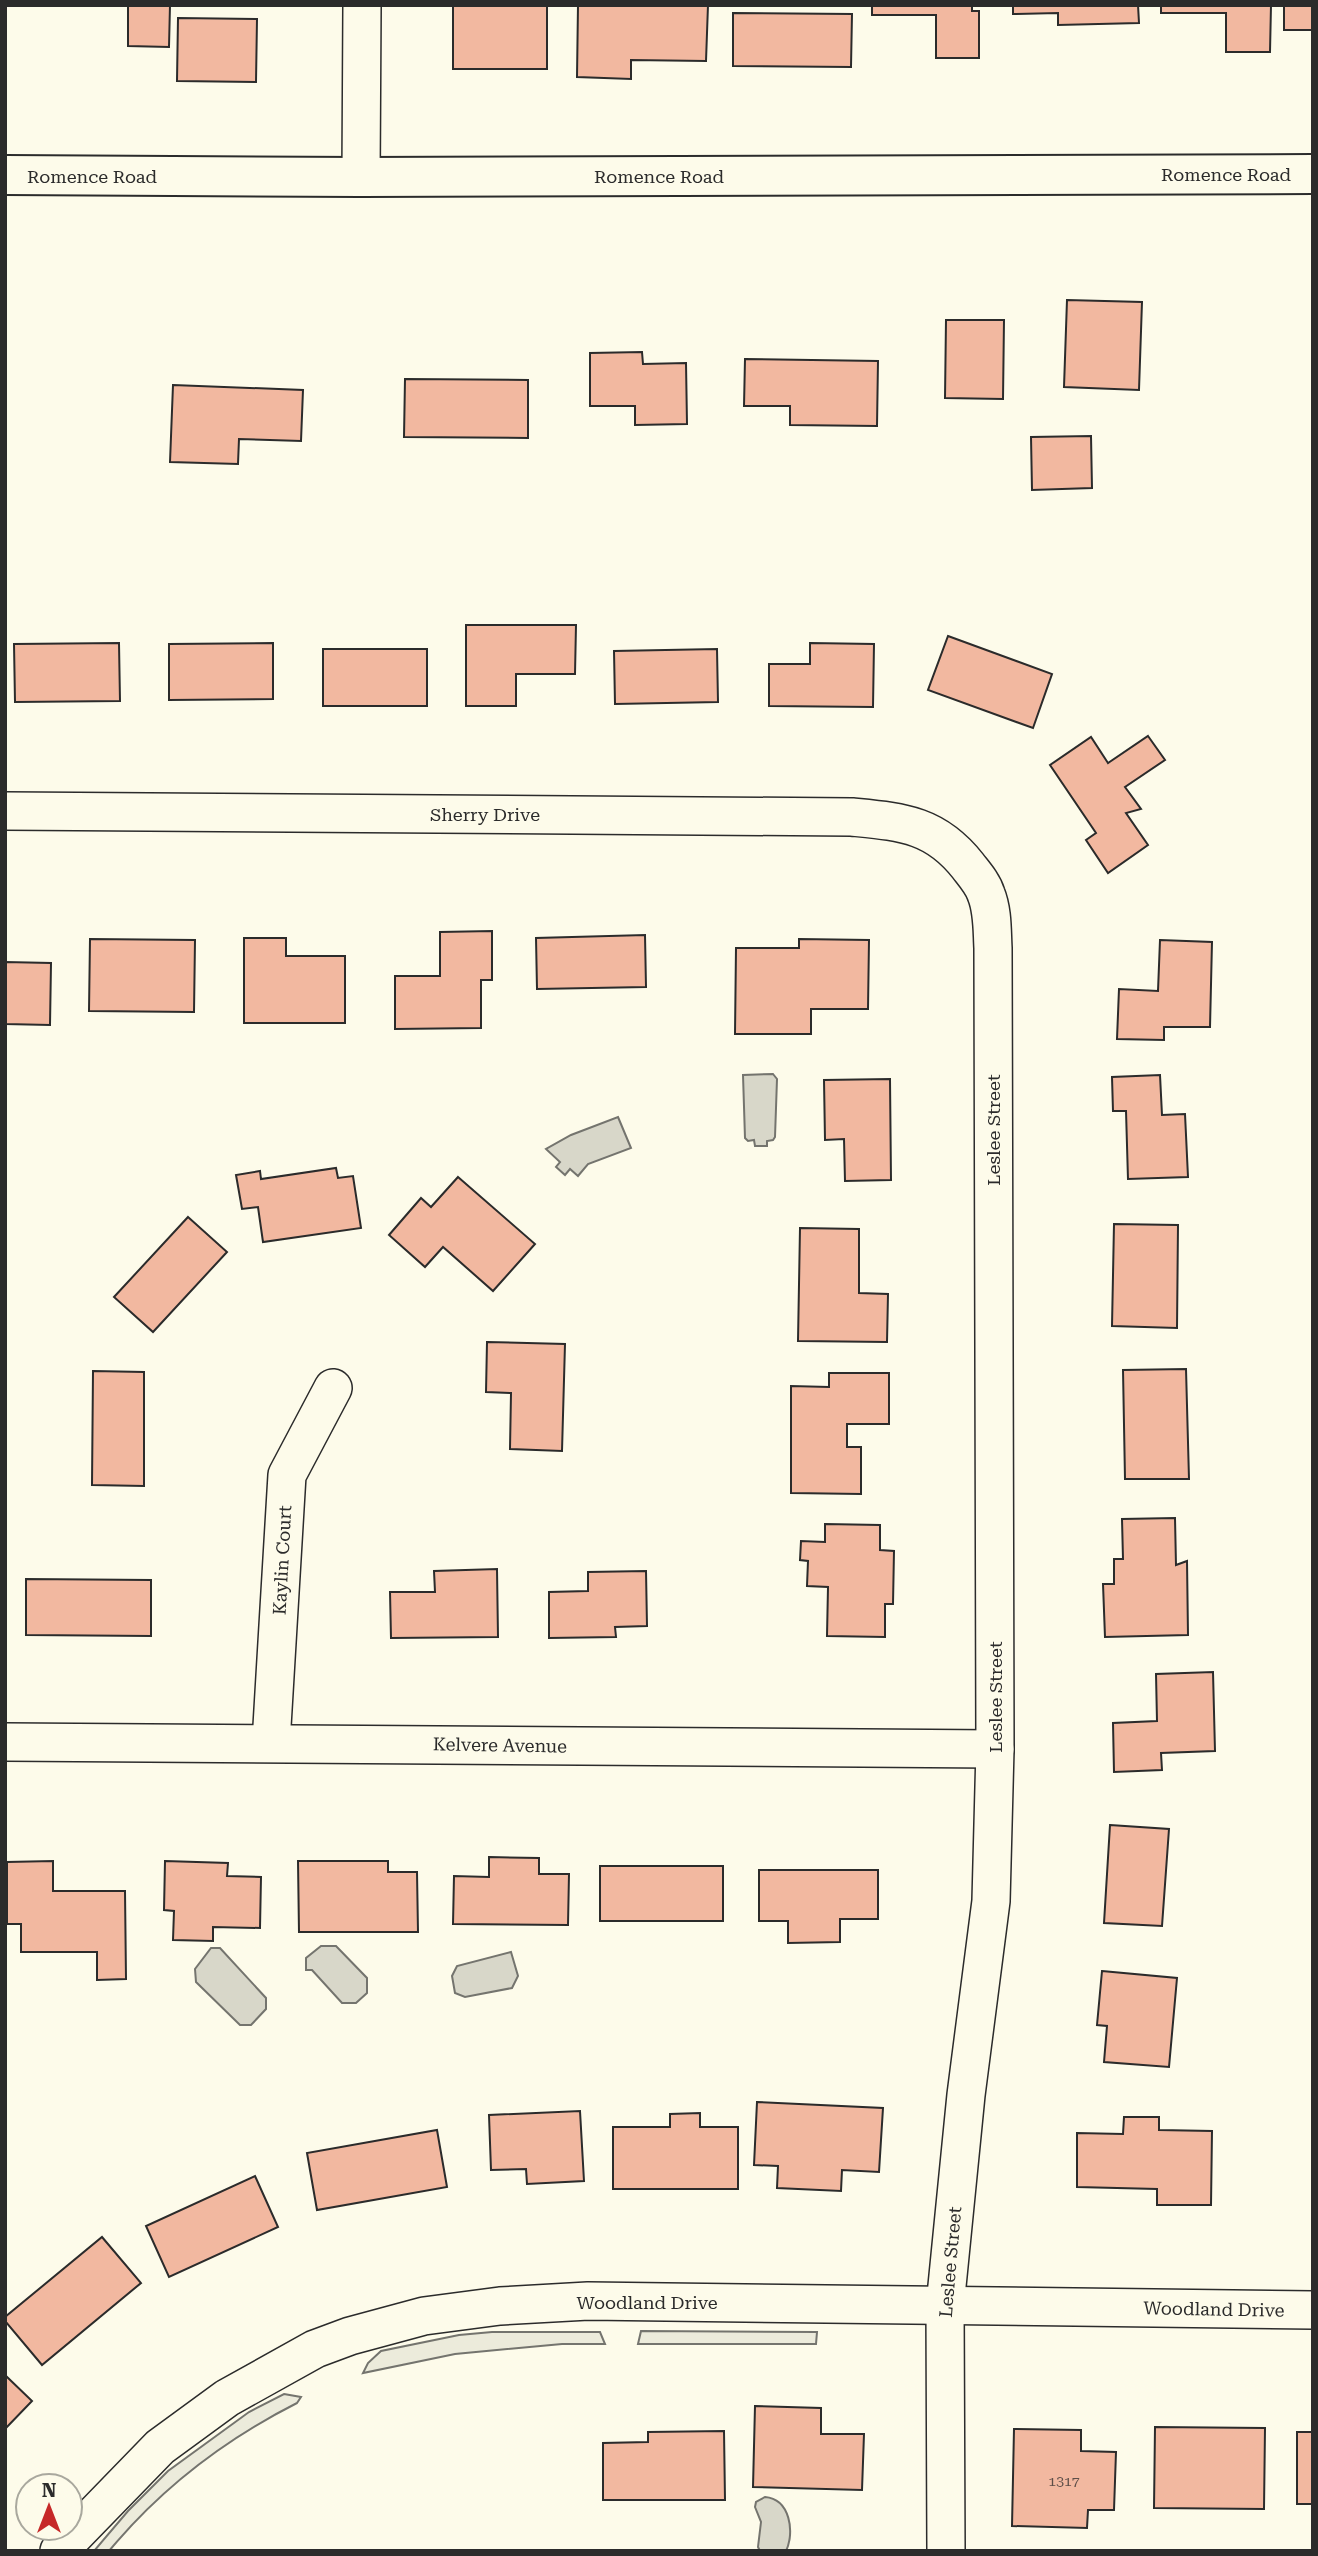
<svg xmlns="http://www.w3.org/2000/svg" width="1318" height="2556" viewBox="0 0 1318 2556" font-family="'Roboto Serif',serif">
	<style>
		.green { fill: #ecebdb; stroke: #74746e; stroke-width: 2 }
		.water { fill: #d8d7c9; stroke: #74746e; stroke-width: 2 }
		.building { fill: #f2b8a0; stroke: #2b2b2b; stroke-width: 2 }
		.lines { fill: none; stroke-linecap: round; stroke-linejoin: round }
		.street-casing { stroke: #2b2b2b; stroke-width: 40 }
		.secondary-casing { stroke: #2b2b2b; stroke-width: 42 }
		.street { stroke: #fdfbea; stroke-width: 37 }
		.secondary { stroke: #fdfbea; stroke-width: 38 }
		.labels { text-anchor: middle; dominant-baseline: central; stroke-width: 5; stroke-linejoin: round; paint-order: stroke }
		.number-label { font-size: 14px; fill: #5d4e48 }
		.street-label { font-size: 18px; fill: #2b2b2b; stroke: #fdfbea }
	</style>
	<rect width="100%" height="100%" fill="#fdfbea"/>
	<g class="green">
		<path d="M 641,2331 L 817,2332 L 816,2344 L 638,2344 Z"/>
		<path d="M 492,2332 L 600,2332 L 605,2344 L 562,2344 L 455,2354 L 363,2373 L 368,2363 L 381,2351 L 459,2335 Z"/>
		<path d="M 284,2394 L 301,2397 L 297,2403 C 224,2440 162,2487 109,2551 L 94,2551 L 128,2511 L 168,2471 L 249,2412 Z"/>
	</g>
	<g class="water">
		<path d="M 773,1074 L 777,1079 L 775,1137 L 773,1140 L 767,1141 L 767,1146 L 755,1146 L 754,1140 L 748,1141 L 745,1138 L 743,1075 Z"/>
		<path d="M 618,1117 L 631,1148 L 588,1164 L 578,1176 L 570,1169 L 565,1175 L 556,1167 L 560,1162 L 546,1149 L 571,1135 Z"/>
		<path d="M 321,1946 L 336,1946 L 367,1978 L 367,1993 L 356,2003 L 342,2003 L 312,1970 L 306,1970 L 306,1958 Z"/>
		<path d="M 211,1948 L 220,1948 L 266,1998 L 266,2009 L 251,2025 L 240,2025 L 196,1982 L 195,1969 Z"/>
		<path d="M 511,1952 L 518,1976 L 512,1988 L 465,1997 L 455,1993 L 452,1976 L 457,1966 Z"/>
		<path d="M 765,2497 C 790,2499 795,2532 786,2551 L 760,2551 L 758,2547 L 761,2522 L 755,2507 L 756,2502 Z"/>
	</g>
	<g class="building">
		<path d="M 128,5 L 170,5 L 169,47 L 128,46 Z"/>
		<rect x="453" y="5" width="94" height="64"/>
		<path d="M 578,5 L 708,5 L 706,61 L 631,60 L 631,79 L 577,77 Z"/>
		<path d="M 872,5 L 972,5 L 972,11 L 979,11 L 979,58 L 936,58 L 936,15 L 872,15 Z"/>
		<path d="M 1013,5 L 1138,5 L 1139,23 L 1058,25 L 1058,13 L 1013,14 Z"/>
		<path d="M 1161,5 L 1271,5 L 1270,52 L 1226,52 L 1226,13 L 1161,13 Z"/>
		<rect x="1284" y="5" width="29" height="25"/>
		<path d="M 733,13 L 852,14 L 851,67 L 733,66 Z"/>
		<path d="M 178,18 L 257,19 L 256,82 L 177,81 Z"/>
		<path d="M 1067,300 L 1142,302 L 1139,390 L 1064,387 Z"/>
		<path d="M 946,320 L 1004,320 L 1003,399 L 945,398 Z"/>
		<path d="M 642,352 L 643,364 L 686,363 L 687,424 L 635,425 L 635,406 L 590,406 L 590,353 Z"/>
		<path d="M 745,359 L 878,361 L 877,426 L 790,425 L 790,406 L 744,406 Z"/>
		<path d="M 405,379 L 528,380 L 528,438 L 404,437 Z"/>
		<path d="M 173,385 L 303,390 L 301,441 L 239,439 L 238,464 L 170,462 Z"/>
		<path d="M 1091,436 L 1092,488 L 1032,490 L 1031,437 Z"/>
		<path d="M 466,625 L 576,625 L 575,674 L 516,674 L 516,706 L 466,706 Z"/>
		<path d="M 948,636 L 1052,674 L 1033,728 L 928,690 Z"/>
		<path d="M 119,643 L 120,701 L 15,702 L 14,644 Z"/>
		<path d="M 273,643 L 273,699 L 169,700 L 169,644 Z"/>
		<path d="M 810,643 L 874,644 L 873,707 L 769,706 L 769,664 L 810,664 Z"/>
		<rect x="323" y="649" width="104" height="57"/>
		<path d="M 717,649 L 718,702 L 615,704 L 614,651 Z"/>
		<path d="M 1148,736 L 1165,760 L 1125,787 L 1141,809 L 1126,813 L 1148,845 L 1108,873 L 1086,840 L 1096,833 L 1050,765 L 1091,737 L 1108,763 Z"/>
		<path d="M 492,931 L 492,980 L 481,980 L 481,1028 L 395,1029 L 395,976 L 440,976 L 440,932 Z"/>
		<path d="M 645,935 L 646,987 L 537,989 L 536,938 Z"/>
		<path d="M 244,938 L 286,938 L 286,956 L 345,956 L 345,1023 L 244,1023 Z"/>
		<path d="M 90,939 L 195,940 L 194,1012 L 89,1011 Z"/>
		<path d="M 799,939 L 869,940 L 868,1009 L 811,1009 L 811,1034 L 735,1034 L 736,948 L 799,948 Z"/>
		<path d="M 1160,940 L 1212,942 L 1210,1027 L 1164,1027 L 1164,1040 L 1117,1039 L 1119,989 L 1158,991 Z"/>
		<path d="M 5,962 L 51,963 L 50,1025 L 5,1024 Z"/>
		<path d="M 1160,1075 L 1162,1115 L 1185,1114 L 1188,1177 L 1128,1179 L 1126,1111 L 1113,1111 L 1112,1077 Z"/>
		<path d="M 890,1079 L 891,1180 L 845,1181 L 844,1139 L 825,1140 L 824,1080 Z"/>
		<path d="M 336,1168 L 338,1178 L 353,1176 L 361,1228 L 263,1242 L 258,1207 L 242,1209 L 236,1175 L 260,1171 L 261,1179 Z"/>
		<path d="M 458,1177 L 535,1244 L 493,1291 L 443,1247 L 425,1267 L 389,1235 L 421,1198 L 431,1207 Z"/>
		<path d="M 188,1217 L 227,1252 L 153,1332 L 114,1297 Z"/>
		<path d="M 1114,1224 L 1178,1225 L 1177,1328 L 1112,1326 Z"/>
		<path d="M 800,1228 L 859,1229 L 859,1293 L 888,1294 L 887,1342 L 798,1341 Z"/>
		<path d="M 487,1342 L 565,1344 L 562,1451 L 510,1449 L 511,1393 L 486,1392 Z"/>
		<path d="M 1186,1369 L 1189,1479 L 1125,1479 L 1123,1370 Z"/>
		<path d="M 93,1371 L 144,1372 L 144,1486 L 92,1485 Z"/>
		<path d="M 829,1373 L 889,1373 L 889,1424 L 847,1424 L 847,1447 L 861,1447 L 861,1494 L 791,1493 L 791,1386 L 829,1387 Z"/>
		<path d="M 1175,1518 L 1176,1565 L 1187,1561 L 1188,1635 L 1105,1637 L 1103,1584 L 1114,1584 L 1114,1559 L 1123,1559 L 1122,1519 Z"/>
		<path d="M 825,1524 L 880,1525 L 880,1550 L 894,1551 L 893,1604 L 885,1604 L 885,1637 L 827,1636 L 828,1587 L 807,1586 L 808,1561 L 800,1560 L 801,1541 L 825,1542 Z"/>
		<path d="M 497,1569 L 498,1637 L 391,1638 L 390,1592 L 435,1592 L 434,1571 Z"/>
		<path d="M 646,1571 L 647,1626 L 615,1627 L 616,1637 L 549,1638 L 549,1592 L 588,1591 L 588,1572 Z"/>
		<path d="M 26,1579 L 151,1580 L 151,1636 L 26,1635 Z"/>
		<path d="M 1213,1672 L 1215,1751 L 1161,1753 L 1162,1770 L 1114,1772 L 1113,1723 L 1157,1721 L 1156,1674 Z"/>
		<path d="M 1110,1825 L 1169,1829 L 1162,1926 L 1104,1923 Z"/>
		<path d="M 489,1857 L 539,1858 L 539,1874 L 569,1874 L 568,1925 L 453,1924 L 454,1876 L 489,1877 Z"/>
		<path d="M 53,1861 L 53,1891 L 125,1891 L 126,1979 L 97,1980 L 97,1952 L 21,1952 L 21,1924 L 7,1924 L 7,1862 Z"/>
		<path d="M 165,1861 L 228,1863 L 227,1876 L 261,1877 L 260,1928 L 213,1927 L 213,1941 L 173,1940 L 174,1911 L 164,1910 Z"/>
		<path d="M 298,1861 L 388,1861 L 388,1872 L 417,1872 L 418,1932 L 299,1932 Z"/>
		<rect x="600" y="1866" width="123" height="55"/>
		<path d="M 759,1870 L 878,1870 L 878,1919 L 840,1919 L 840,1942 L 788,1943 L 788,1921 L 759,1921 Z"/>
		<path d="M 1102,1971 L 1177,1978 L 1169,2067 L 1104,2062 L 1107,2026 L 1097,2025 Z"/>
		<path d="M 757,2102 L 883,2108 L 879,2172 L 842,2170 L 841,2191 L 777,2188 L 778,2166 L 754,2165 Z"/>
		<path d="M 580,2111 L 584,2181 L 527,2184 L 526,2169 L 491,2170 L 489,2115 Z"/>
		<path d="M 700,2113 L 700,2127 L 738,2127 L 738,2189 L 613,2189 L 613,2127 L 670,2127 L 670,2114 Z"/>
		<path d="M 1124,2117 L 1159,2117 L 1159,2130 L 1212,2131 L 1211,2205 L 1157,2205 L 1157,2189 L 1077,2187 L 1077,2133 L 1123,2134 Z"/>
		<path d="M 437,2130 L 447,2187 L 317,2210 L 307,2153 Z"/>
		<path d="M 255,2176 L 278,2227 L 169,2277 L 146,2226 Z"/>
		<path d="M 102,2237 L 141,2283 L 42,2365 L 5,2321 L 5,2317 Z"/>
		<path d="M 5,2375 L 32,2401 L 5,2429 Z"/>
		<path d="M 755,2406 L 821,2408 L 821,2434 L 864,2434 L 862,2490 L 753,2487 Z"/>
		<path d="M 1155,2427 L 1265,2428 L 1264,2509 L 1154,2508 Z"/>
		<path d="M 1014,2429 L 1081,2430 L 1081,2451 L 1116,2452 L 1114,2510 L 1088,2510 L 1087,2528 L 1012,2526 Z"/>
		<path d="M 724,2431 L 725,2500 L 603,2500 L 603,2443 L 648,2442 L 648,2432 Z"/>
		<rect x="1297" y="2432" width="16" height="72"/>
	</g>
	<g class="lines">
		<g class="street-casing">
			<g id="street">
				<path d="M 361,177 L 362,5"/>
				<path d="M 5,811 L 852,817 C 902,822 935,824 968,866 C 975,875 983,884 986,894 C 993,911 992,931 993,948 L 995,1749 L 991,1901 L 966,2095 L 945,2306 L 946,2551"/>
				<path d="M 5,1742 L 995,1749"/>
				<path d="M 271,1743 L 287,1475 L 333,1388"/>
				<path d="M 59,2551 L 160,2447 L 227,2398 L 315,2349 L 350,2336 L 424,2316 L 500,2306 L 588,2301 L 1313,2310"/>
			</g>
		</g>
		<g class="secondary-casing">
			<path id="secondary" d="M 5,175 L 361,177 L 1313,174"/>
		</g>
		<use href="#street" class="street"/>
		<use href="#secondary" class="secondary"/>
	</g>
	<g class="labels">
		<g class="number-label">
			<text x="1064" y="2481">1317</text>
		</g>
		<g class="street-label">
			<text x="1226" y="174">Romence Road</text>
			<text x="92" y="176">Romence Road</text>
			<text x="659" y="176">Romence Road</text>
			<text x="485" y="814">Sherry Drive</text>
			<text transform="translate(993 1130) rotate(-90)">Leslee Street</text>
			<text transform="translate(282 1560) rotate(-87)">Kaylin Court</text>
			<text transform="translate(995 1697) rotate(-90)">Leslee Street</text>
			<text transform="translate(500 1745) rotate(1)">Kelvere Avenue</text>
			<text transform="translate(950 2262) rotate(-85)">Leslee Street</text>
			<text x="647" y="2302">Woodland Drive</text>
			<text transform="translate(1214 2309) rotate(1)">Woodland Drive</text>
		</g>
	</g>
	<rect width="1318" height="2556" fill="none" stroke="#2b2b2b" stroke-width="14"/>
	<g transform="translate(49 2507)"><circle r="33" fill="#fdfbea" stroke="#a9a89e" stroke-width="2"/>
	<path d="M0-5L12 26L0 18L-12 26Z" fill="#c62828"/>
	<text y="-10" font-size="19" font-weight="bold" text-anchor="middle" fill="#2b2b2b">N</text>
	</g>
</svg>
